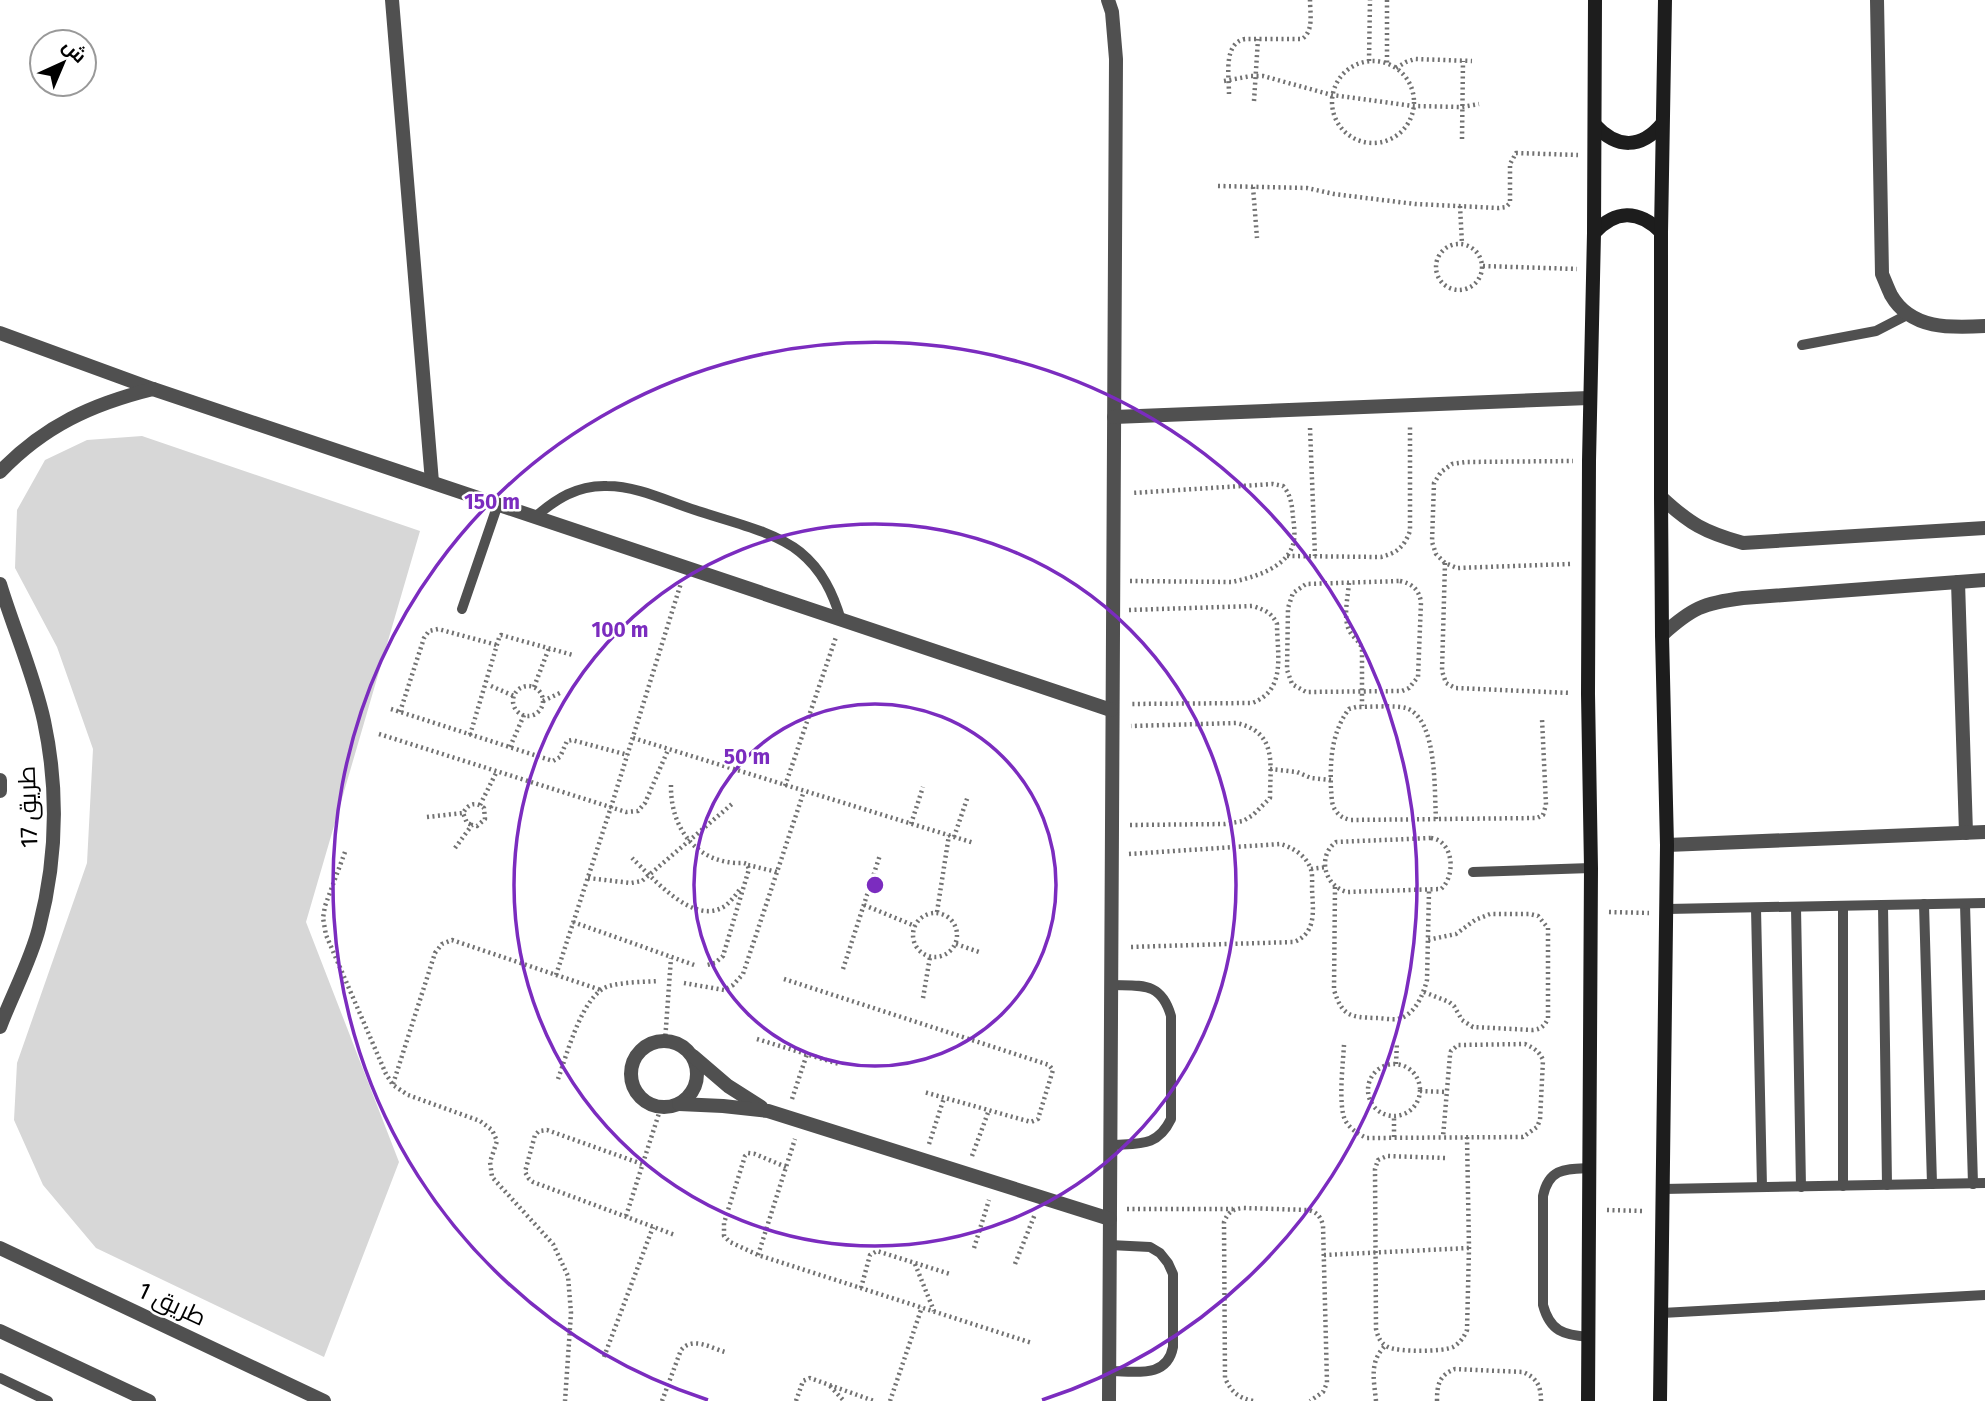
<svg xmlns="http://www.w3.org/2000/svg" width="1985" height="1401" viewBox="0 0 1985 1401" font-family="'Fira Sans',Cairo,sans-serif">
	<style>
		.green { fill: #d7d7d7 }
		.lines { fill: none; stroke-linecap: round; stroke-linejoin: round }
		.path { stroke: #727272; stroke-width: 4.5; stroke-dasharray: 2 3.5; stroke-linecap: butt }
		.lane { stroke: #505050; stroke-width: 10 }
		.street { stroke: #505050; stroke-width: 14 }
		.secondary { stroke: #1d1d1d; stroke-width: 14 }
		.ring { fill: none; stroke: #7b2cbf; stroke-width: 3.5 }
		.labels { text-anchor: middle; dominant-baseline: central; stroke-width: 5; stroke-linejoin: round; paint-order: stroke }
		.street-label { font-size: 24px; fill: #000; stroke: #fff }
		.centre { fill: #7b2cbf; stroke: #fff; stroke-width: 3.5 }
		.ring-label { font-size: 21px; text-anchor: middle; font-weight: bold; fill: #7b2cbf; stroke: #fff; stroke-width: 5; stroke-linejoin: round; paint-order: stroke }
	</style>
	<rect width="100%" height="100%" fill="#fff"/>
	<path class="green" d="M 142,436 L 420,531 L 306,922 L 399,1162 L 324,1357 L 96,1248 L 43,1185 L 14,1120 L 17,1063 L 87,863 L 93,749 L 57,647 L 15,568 L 17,510 L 45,460 L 87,440 Z"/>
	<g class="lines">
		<g class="path">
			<path d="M 1387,0 L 1387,63"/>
			<path d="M 1369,61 L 1370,0"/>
			<circle cx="1373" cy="102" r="41"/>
			<path d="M 1396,68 L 1406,62 L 1415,59 L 1472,61"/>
			<path d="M 1224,81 L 1251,76 L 1263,76 L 1332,95 L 1413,106 L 1462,107 L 1479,104"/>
			<path d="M 1229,94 C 1229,76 1223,43 1245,39 L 1302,39 C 1314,31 1310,13 1310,0"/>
			<path d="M 1254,101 L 1258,39"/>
			<path d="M 1462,139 L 1463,61"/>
			<path d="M 1218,186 L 1307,188 L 1334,194 L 1415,204 L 1499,208 L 1506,207 L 1510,203 L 1510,164 L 1516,153 L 1578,155"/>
			<path d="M 1253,187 L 1257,238"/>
			<path d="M 1460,206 L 1462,244"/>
			<circle cx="1459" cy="267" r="23"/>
			<path d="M 1483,266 L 1577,269"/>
			<path d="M 1310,428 L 1315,556"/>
			<path d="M 1287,556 L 1381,557 C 1397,553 1404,547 1410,531 L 1410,424"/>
			<path d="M 1445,563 L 1442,671 L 1446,683 L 1455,688 L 1571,693"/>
			<path d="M 1570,564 L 1457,568 L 1445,563 L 1436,554 L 1432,542 L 1434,483 L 1441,472 L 1452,464 L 1466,462 L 1573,461"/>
			<path d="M 1130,581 L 1232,582 C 1255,577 1290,567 1294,540 C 1295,533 1294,524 1293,517 C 1292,505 1291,495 1283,486 L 1273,484 L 1132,493"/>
			<path d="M 1400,581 C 1413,584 1419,590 1421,602 L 1418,677 L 1409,688 L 1402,691 L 1306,692 L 1292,684 L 1287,670 L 1288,608 L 1293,593 L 1306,584 Z"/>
			<path d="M 1349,583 C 1348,596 1343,618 1349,630 C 1353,638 1360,641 1362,649 L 1362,706"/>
			<path d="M 1129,610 L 1253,606 C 1265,610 1272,613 1277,624 C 1277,654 1287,690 1252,703 L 1130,704"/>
			<path d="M 491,686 L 514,696"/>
			<circle cx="528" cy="701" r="15"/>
			<path d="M 534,687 L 549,648"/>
			<path d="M 543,701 L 562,692"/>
			<path d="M 391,709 L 553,761 L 560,757 L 567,741 L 572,740 L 628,755"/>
			<path d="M 400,712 L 424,638 L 429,631 L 438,629 L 497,645"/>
			<path d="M 379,734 L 626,812 L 638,811 L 645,803 L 668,750"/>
			<path d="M 470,735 L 499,638 L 501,635 L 573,655"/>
			<path d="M 633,738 L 974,843"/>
			<path d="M 510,747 L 524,715"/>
			<path d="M 1270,769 L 1297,772 L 1311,778 L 1331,780"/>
			<path d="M 671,785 C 670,828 697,865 744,863 L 747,864 L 749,869 L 723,956 L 715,963 L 707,965"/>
			<path d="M 785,786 L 836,637"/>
			<path d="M 480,805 L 497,771"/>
			<path d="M 427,817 L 463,813"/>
			<path d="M 1436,819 C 1434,791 1438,719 1406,708 C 1396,705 1368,707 1356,707 L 1349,709 C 1331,733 1330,761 1331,790 C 1332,797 1331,805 1336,811 C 1340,817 1344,818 1350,820 L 1537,818 L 1543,815 L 1546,805 L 1542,719"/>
			<path d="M 911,824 L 923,787"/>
			<path d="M 1130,825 L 1225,824 L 1243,821 L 1253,815 L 1270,798 C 1270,764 1278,732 1236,723 L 1131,726"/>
			<path d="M 954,837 L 968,796"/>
			<path d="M 1431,838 C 1454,841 1456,876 1441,889 L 1347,892 C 1324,886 1317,856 1336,842 Z"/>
			<path d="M 455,848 L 472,825 L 477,826 L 485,819 L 484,808 C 475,801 468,804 463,813 L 467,823 L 472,825"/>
			<path d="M 345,852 L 325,906 L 323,918 L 326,935 L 386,1074 L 393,1085 L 408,1095 L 480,1121 L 492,1130 L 497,1141 L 490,1162 L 492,1177 L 553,1244 L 568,1276 L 571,1313 L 565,1401"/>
			<path d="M 1129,854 L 1280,844 C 1292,847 1305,855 1310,867 C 1313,873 1312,882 1312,889 C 1313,910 1317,933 1294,942 L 1129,947"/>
			<path d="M 632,858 C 653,878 694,927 725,906 C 731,901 736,895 740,889"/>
			<path d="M 748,865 L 777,872"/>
			<path d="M 1311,869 L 1327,867"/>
			<path d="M 588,878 L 631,883 L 642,881 L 732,804"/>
			<path d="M 1335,887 L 1334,990 C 1342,1016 1350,1017 1375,1018 C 1382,1018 1391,1020 1398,1019 C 1415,1015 1423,995 1427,980 L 1429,891"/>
			<path d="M 864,905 L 915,926"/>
			<path d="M 937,912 L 949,835"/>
			<path d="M 1609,912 L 1649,913"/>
			<circle cx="935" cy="935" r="22"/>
			<path d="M 573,922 L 697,966"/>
			<path d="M 956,944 L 979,952"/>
			<path d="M 843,969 L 880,855"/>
			<path d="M 556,975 L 611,807 L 681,583"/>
			<path d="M 784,979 L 1049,1065 L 1053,1070 L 1038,1119 L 1031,1122 L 924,1092"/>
			<path d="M 684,983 L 724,990 L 733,985 L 743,974 L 804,791"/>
			<path d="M 1424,992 L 1449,1002 L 1454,1006 L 1462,1020 L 1473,1027 L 1533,1030 C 1541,1029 1544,1026 1548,1019 L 1548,928 L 1538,916 L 1530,914 L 1490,914 L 1475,920 L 1456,934 L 1427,940"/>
			<path d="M 923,998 L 930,957"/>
			<path d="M 757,1039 L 839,1064"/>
			<path d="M 665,1041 L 671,958"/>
			<path d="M 1344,1045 C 1343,1064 1338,1104 1345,1120 C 1350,1129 1358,1134 1367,1138 L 1523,1137 L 1537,1127 L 1540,1120 L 1543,1060 C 1539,1051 1534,1048 1525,1044 L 1458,1045 L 1451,1051 L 1450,1055 L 1443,1137"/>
			<path d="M 1396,1064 L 1397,1042"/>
			<circle cx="1394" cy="1090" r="26"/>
			<path d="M 558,1079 C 567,1055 582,994 609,986 C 624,982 642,982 658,981"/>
			<path d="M 393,1084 L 435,953 L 442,944 L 452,940 L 601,990"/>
			<path d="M 1420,1091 L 1447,1092"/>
			<path d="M 792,1099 L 807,1054"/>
			<path d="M 1394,1137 L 1394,1116"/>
			<path d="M 929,1144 L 944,1098"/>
			<path d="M 972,1156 L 989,1110"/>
			<path d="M 1445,1158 L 1387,1156 L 1378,1160 L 1375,1169 L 1376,1329 C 1378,1337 1380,1343 1388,1347 C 1398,1352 1443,1352 1453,1347 C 1460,1343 1464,1337 1467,1330 L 1469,1248 L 1467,1137"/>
			<path d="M 642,1164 L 547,1130 L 539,1131 L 535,1135 L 525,1172 L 529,1179 L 533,1182 L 675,1235"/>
			<path d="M 786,1167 L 755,1154 L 748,1153 L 745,1156 L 724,1223 L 724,1236 L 730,1242 L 758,1255 L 1032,1343"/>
			<path d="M 1127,1209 L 1233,1209"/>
			<path d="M 1607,1210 L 1644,1211"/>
			<path d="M 626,1216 L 661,1107"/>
			<path d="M 974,1248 L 989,1200"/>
			<path d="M 758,1255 L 795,1139"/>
			<path d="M 1324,1255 L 1469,1248"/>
			<path d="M 915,1264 L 934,1311"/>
			<path d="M 1015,1264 L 1035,1214"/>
			<path d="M 861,1288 L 870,1255 L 877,1251 L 950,1274"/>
			<path d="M 604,1357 L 653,1227"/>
			<path d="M 830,1386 L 844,1401"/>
			<path d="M 662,1401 L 681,1350 C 693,1336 711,1348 725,1352"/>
			<path d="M 796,1401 L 803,1381 L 810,1378 L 874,1401"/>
			<path d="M 890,1401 L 922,1307"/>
			<path d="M 1253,1401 C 1239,1398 1231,1392 1225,1378 L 1224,1222 C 1228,1212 1233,1209 1243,1208 L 1308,1210 C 1317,1212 1320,1216 1323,1225 L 1327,1383 L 1323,1392 L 1310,1401"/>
			<path d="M 1376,1401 C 1374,1380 1369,1362 1385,1346"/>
			<path d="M 1437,1401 C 1437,1385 1439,1375 1455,1369 L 1523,1372 C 1537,1378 1541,1386 1541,1401"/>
		</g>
		<g class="lane">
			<path d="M 1802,345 L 1876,331 L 1909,314"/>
			<path d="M 535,517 C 556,499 577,485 607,486 C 637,486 667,501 695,510 C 727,521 774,531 800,552 C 822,570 833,593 841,620"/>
			<path d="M 462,609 L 498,504"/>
			<path d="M 1473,872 L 1591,868"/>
			<path d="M 1924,904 L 1932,1184"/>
			<path d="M 1965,904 L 1973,1184"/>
			<path d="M 1883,905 L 1887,1185"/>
			<path d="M 1843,906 L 1843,1186"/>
			<path d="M 1796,907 L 1801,1187"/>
			<path d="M 1756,908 L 1762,1187"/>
			<path d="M 1667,909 L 1985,903"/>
			<path d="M 1110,1145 C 1138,1143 1157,1148 1171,1119 L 1171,1016 C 1161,981 1141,986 1111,985"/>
			<path d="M 1663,1189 L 1985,1183"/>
			<path d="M 1662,1313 L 1985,1295"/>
			<path d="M 1589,1337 C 1563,1335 1550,1331 1543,1305 L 1543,1196 C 1549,1168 1565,1169 1589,1168"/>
			<path d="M 1109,1371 C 1135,1371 1167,1379 1173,1347 L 1173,1274 L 1168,1263 L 1160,1253 L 1150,1247 L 1110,1245"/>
			<path d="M 0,1378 L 48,1401"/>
		</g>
		<g class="street">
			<path d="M 392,0 L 432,482"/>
			<path d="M 1108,0 L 1112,12 L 1116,59 L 1109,1401"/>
			<path d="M 1877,0 L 1882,274 C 1885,281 1888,289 1891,295 C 1911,330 1951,328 1985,326"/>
			<path d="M 0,333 L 153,389 L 1111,710"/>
			<path d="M 1114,417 L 1589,398"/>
			<path d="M 0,472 C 44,426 92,404 153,389"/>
			<path d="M 1661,497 C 1690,524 1704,532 1743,543 L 1985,528"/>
			<path d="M 1958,582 L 1966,833"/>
			<path d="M 0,584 C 14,630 34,675 44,721 C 59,791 57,859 39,928 C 31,960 12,995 0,1027"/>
			<path d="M 1662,635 C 1692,608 1703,603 1743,598 L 1985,580"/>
			<path d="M 0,780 L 0,791"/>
			<path d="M 1667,845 L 1985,832"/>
			<circle cx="664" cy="1074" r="33"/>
			<path d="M 693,1056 L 728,1086 L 761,1107"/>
			<path d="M 679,1104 L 723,1106 L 768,1111 L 1110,1219"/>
			<path d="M 0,1248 L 324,1401"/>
			<path d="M 0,1331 L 149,1401"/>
		</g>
		<g class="secondary">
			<path d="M 1595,125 C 1617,149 1641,149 1662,124"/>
			<path d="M 1594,233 C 1615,210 1638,209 1661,232"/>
			<path d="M 1588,1401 L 1591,868 L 1588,694 L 1589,461 L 1594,233 L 1595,0"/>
			<path d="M 1660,1401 L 1667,845 L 1662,635 L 1661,497 L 1661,232 L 1665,0"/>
		</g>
	</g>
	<g class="ring">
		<circle cx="875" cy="885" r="181"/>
		<circle cx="875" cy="885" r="361"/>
		<path d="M708 1400A542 542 0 1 1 1042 1400"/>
	</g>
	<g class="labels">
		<g class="street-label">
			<text transform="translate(28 807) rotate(-92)">طريق 17</text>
			<text transform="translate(172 1304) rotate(25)">طريق 1</text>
		</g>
	</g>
	<circle cx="875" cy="885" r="10" class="centre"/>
	<g class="ring-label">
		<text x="492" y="509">150 m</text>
		<text x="620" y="637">100 m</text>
		<text x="747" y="764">50 m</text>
	</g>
	<g transform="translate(63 63) rotate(44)"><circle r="33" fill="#ffffff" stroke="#999999" stroke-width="2"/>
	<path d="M0-5L12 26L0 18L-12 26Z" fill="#000000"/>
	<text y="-10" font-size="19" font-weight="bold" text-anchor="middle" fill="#000000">ش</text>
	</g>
</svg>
